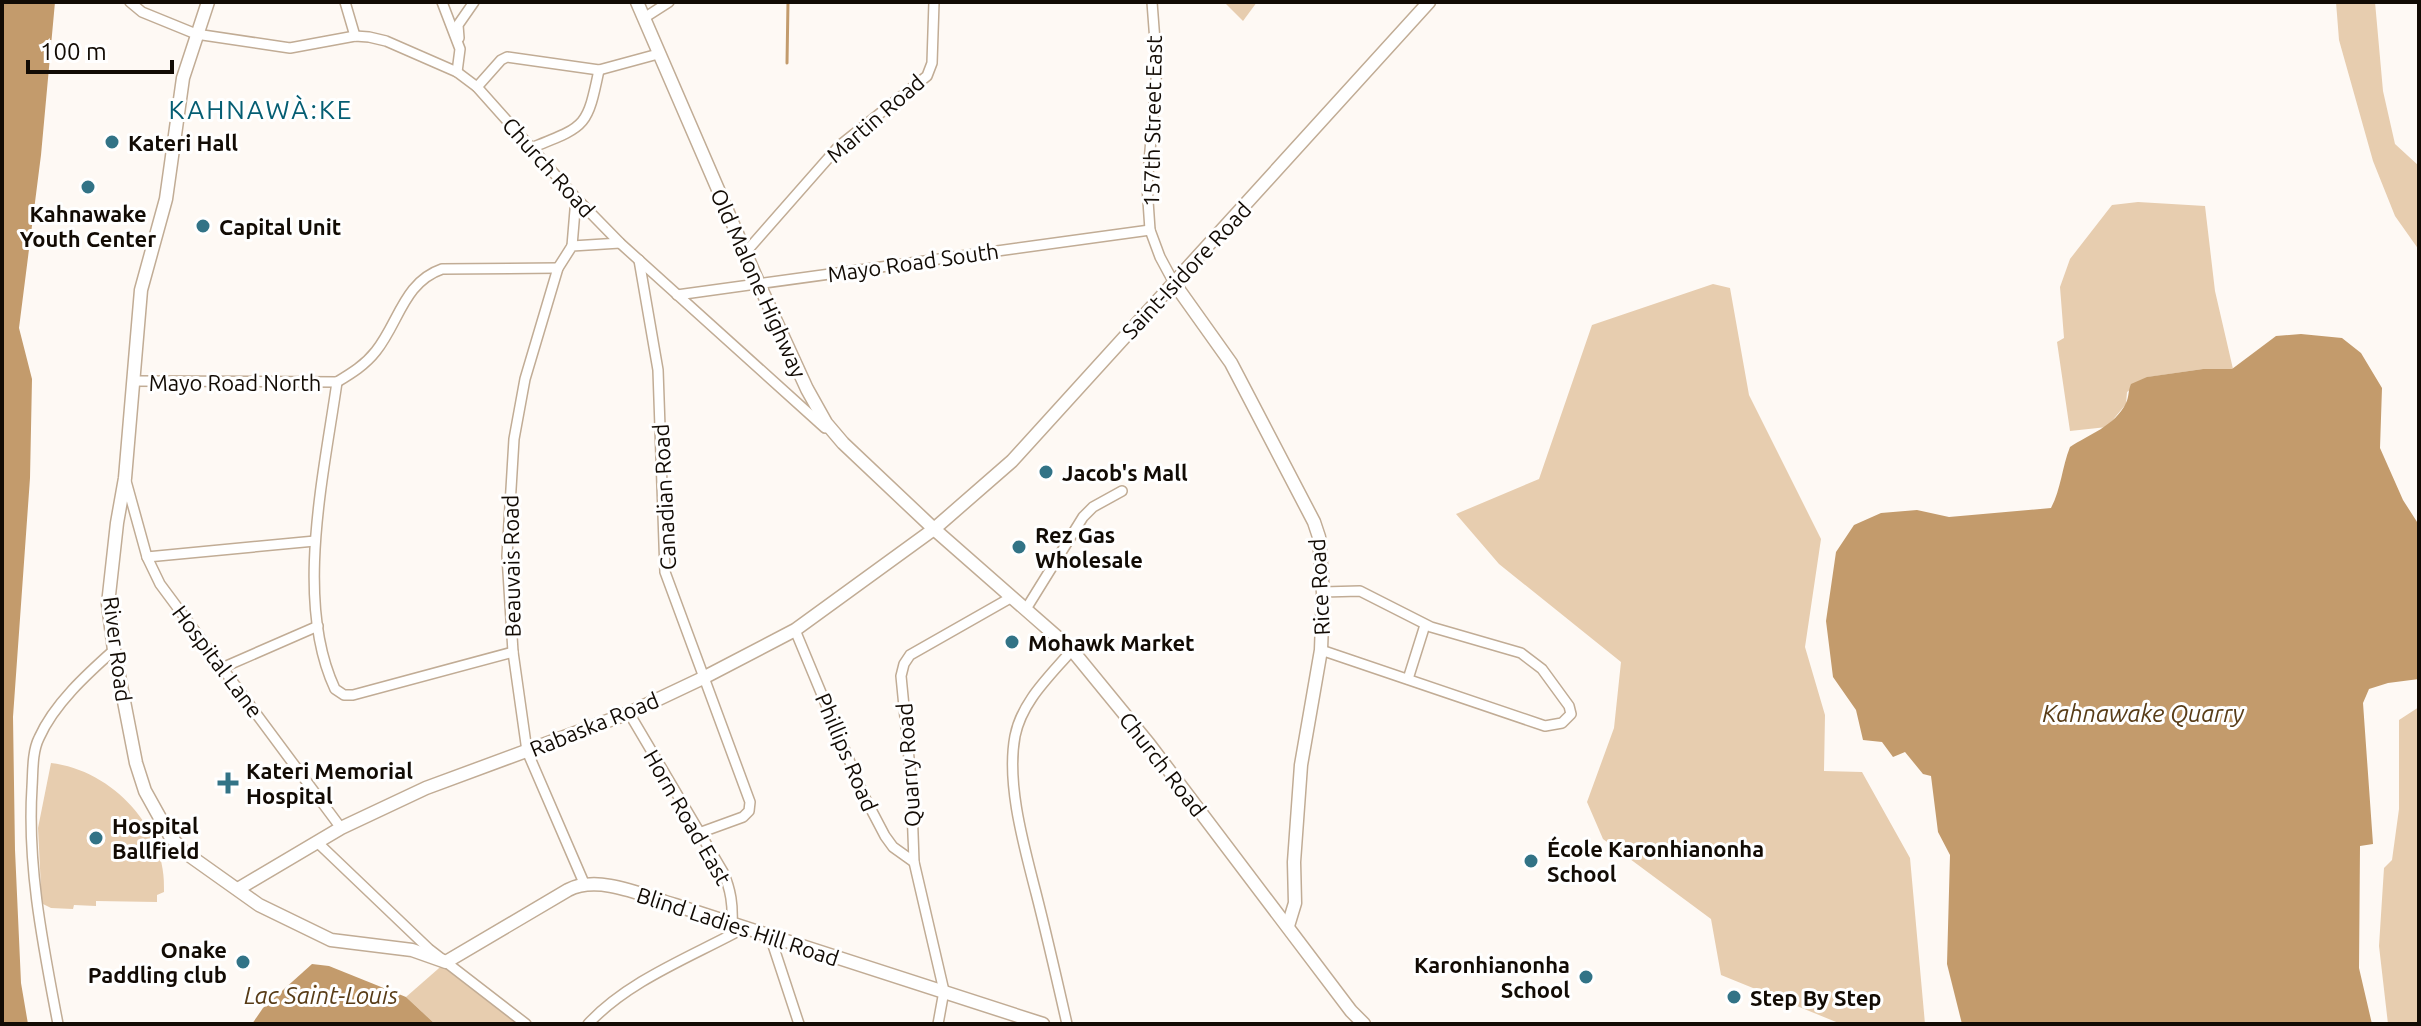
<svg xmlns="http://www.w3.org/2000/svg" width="2421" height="1026" viewBox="0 0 2421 1026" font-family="Ubuntu,sans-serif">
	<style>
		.green { fill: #e7cdaf }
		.water { fill: #c39b6c }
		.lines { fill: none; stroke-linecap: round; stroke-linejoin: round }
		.stream { stroke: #c39b6c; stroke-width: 3 }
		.minor-casing { stroke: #c1ac95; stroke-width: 12 }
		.tertiary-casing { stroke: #c1ac95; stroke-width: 15 }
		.minor { stroke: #fff; stroke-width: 9 }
		.tertiary { stroke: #fff; stroke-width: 12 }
		.poi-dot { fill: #327386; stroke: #fff; stroke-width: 3 }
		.labels { text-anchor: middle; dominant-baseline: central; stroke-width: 6; stroke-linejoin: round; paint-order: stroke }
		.street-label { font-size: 22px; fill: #120b04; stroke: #fff }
		.poi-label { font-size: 22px; font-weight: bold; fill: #120b04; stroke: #fff; text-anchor: start }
		.water-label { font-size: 24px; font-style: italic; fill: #583c17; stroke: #fff }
		.quarter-label { font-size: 26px; letter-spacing: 2px; fill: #045d72; stroke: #fff }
	</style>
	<rect width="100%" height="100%" fill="#fef9f4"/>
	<g class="green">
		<path d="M 1224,2 L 1257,2 L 1243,21 Z"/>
		<path d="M 2336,2 L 2375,2 L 2383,91 L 2395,144 L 2419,166 L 2419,250 L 2395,216 L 2373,161 L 2339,40 Z"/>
		<path d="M 2138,202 L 2205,206 L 2215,291 L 2233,369 L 2203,369 L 2148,377 L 2127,392 L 2126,404 L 2107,427 L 2070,431 L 2057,342 L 2064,338 L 2060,287 L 2070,259 L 2112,205 Z"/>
		<path d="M 1713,284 L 1730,288 L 1749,395 L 1821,539 L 1805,647 L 1825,715 L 1824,771 L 1862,772 L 1910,858 L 1925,1024 L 1841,1024 L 1721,975 L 1711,919 L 1603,839 L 1587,802 L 1614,728 L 1621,662 L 1499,564 L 1456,514 L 1539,479 L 1592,325 Z"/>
		<path d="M 2419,707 L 2419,1024 L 2388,1024 L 2379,946 L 2384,868 L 2392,860 L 2399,809 L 2399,720 Z"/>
		<path d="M 51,763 C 112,770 168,829 164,892 L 157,895 L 157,902 L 96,901 L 96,906 L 74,905 L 73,909 L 51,908 L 39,902 L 38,890 L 41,888 L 38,828 Z"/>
		<path d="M 446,962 L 526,1024 L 435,1024 L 406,997 Z"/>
	</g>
	<g class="water">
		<path d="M 2,2 L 55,2 L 41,155 L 19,328 L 32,379 L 30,478 L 13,717 L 15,850 L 21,983 L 28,1024 L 2,1024 Z"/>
		<path d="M 2301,334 L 2342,338 L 2361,353 L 2382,388 L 2380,448 L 2403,500 L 2419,525 L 2419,679 L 2388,683 L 2369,689 L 2363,703 L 2373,844 L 2360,846 L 2359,968 L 2372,1024 L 1962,1024 L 1947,964 L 1950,855 L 1938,832 L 1931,776 L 1923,774 L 1905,752 L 1893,757 L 1882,742 L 1863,740 L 1856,710 L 1833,677 L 1826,621 L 1836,552 L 1854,525 L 1881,513 L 1917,510 L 1949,517 L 2051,508 C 2061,489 2062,467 2070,447 C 2088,435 2115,426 2126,403 C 2129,397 2128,391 2131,384 L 2147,377 L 2203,369 L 2232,369 L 2276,336 Z"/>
		<path d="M 312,964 L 329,966 L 406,997 L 435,1024 L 252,1024 L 263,1008 Z"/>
	</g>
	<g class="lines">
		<path class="stream" d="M 787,63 L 788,2"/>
		<g class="minor-casing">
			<g id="minor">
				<path d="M 130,2 L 142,12 L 196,34 L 290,48 L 355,36 L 369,37 L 386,41 L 457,72 L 477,87 L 576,198 L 620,243 L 825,428"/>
				<path d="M 345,2 L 355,36"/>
				<path d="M 442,2 L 460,49 L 457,72"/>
				<path d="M 1152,2 L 1157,68 L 1147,186 L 1150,230 L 1160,257 L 1174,283"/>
				<path d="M 644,18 L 669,2"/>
				<path d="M 459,38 L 458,25 L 474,2"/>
				<path d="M 477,87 L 501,60 L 507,57 L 599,70 L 658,54"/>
				<path d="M 531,148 C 586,126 587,128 599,70"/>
				<path d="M 572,246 L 576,198"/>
				<path d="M 745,253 L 839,146 L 927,76 L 932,63 L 934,2"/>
				<path d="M 639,260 L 658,370 L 665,572 L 750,802 L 749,811 L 743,817 L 699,833"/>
				<path d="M 677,295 L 1150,230"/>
				<path d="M 133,381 L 337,382"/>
				<path d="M 337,382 C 324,474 294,602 335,689 L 344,695 L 353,695 L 513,652"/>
				<path d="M 337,382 C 352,373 365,365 376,351 C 399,322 404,282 442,269 L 558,268"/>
				<path d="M 126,481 L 147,557 L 160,584 L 341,828"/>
				<path d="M 147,557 L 315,541"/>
				<path d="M 1026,609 L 1083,517 L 1093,507 L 1122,491"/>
				<path d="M 795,630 L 864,796 L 885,836 L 893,847 L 914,862"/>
				<path d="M 1321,650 L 1545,726 L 1562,723 L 1571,714 L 1569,706 L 1542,669 L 1521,653 L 1431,627 L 1360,591 L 1323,592"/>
				<path d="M 224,667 L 318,626"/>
				<path d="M 1408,679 L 1425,625"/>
				<path d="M 629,713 L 723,872 C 731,890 733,905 732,925"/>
				<path d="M 317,842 L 429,949 L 526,1024"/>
				<path d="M 584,883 L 527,751 L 513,652 L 507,556 L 514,439 L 525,379 L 558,268 L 572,246 L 620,243"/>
				<path d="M 770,936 L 799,1024"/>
				<path d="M 58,1024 C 43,945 27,867 32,787 C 33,772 32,752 39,738 C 54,704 87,674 114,650"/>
				<path d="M 588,1024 C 629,980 691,957 744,928"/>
				<path d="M 938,1024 L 944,991 L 914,862 L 911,779 L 901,676 L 904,664 L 910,655 L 1012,597"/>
				<path d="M 1067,1024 C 1057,980 1047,936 1036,893 C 1024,846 1006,784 1015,736 C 1022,701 1050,676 1072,650"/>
			</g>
		</g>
		<g class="tertiary-casing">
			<g id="tertiary">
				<path d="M 208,2 L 183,78 L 166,199 L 141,290 L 125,478 L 117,523 L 108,604 L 114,650 L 136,763 L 145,791 L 170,836 L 183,851 L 259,905 L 331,940 L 412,950 L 446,962 L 568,890 C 599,874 644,896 675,905 L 1043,1024"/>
				<path d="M 637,2 L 758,282 L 807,389 L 826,423 L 843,443 L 934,529 L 1072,650 L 1149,744 L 1351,1011 L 1364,1024"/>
				<path d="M 1174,283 L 1231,363 L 1314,522 L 1319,537 L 1323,593 L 1321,650 L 1301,765 L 1294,862 L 1295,903 L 1288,926"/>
				<path d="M 238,889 L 341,828 L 426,788 L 629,713 L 703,678 L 795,630 L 934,529 L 1012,461 L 1429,2"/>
			</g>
		</g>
		<use href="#minor" class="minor"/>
		<use href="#tertiary" class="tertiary"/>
	</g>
	<g class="poi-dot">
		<circle cx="112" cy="142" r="8"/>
		<circle cx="88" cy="187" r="8"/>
		<circle cx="203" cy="226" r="8"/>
		<circle cx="1046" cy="472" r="8"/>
		<circle cx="1019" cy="547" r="8"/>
		<circle cx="1012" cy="642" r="8"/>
		<path d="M224 771h8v8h8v8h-8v8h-8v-8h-8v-8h8z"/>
		<circle cx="96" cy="838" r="8"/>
		<circle cx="1531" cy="861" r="8"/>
		<circle cx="243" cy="962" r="8"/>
		<circle cx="1586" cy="977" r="8"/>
		<circle cx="1734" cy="997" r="8"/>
	</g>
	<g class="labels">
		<g class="street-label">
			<text transform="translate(875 118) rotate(-41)">Martin Road</text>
			<text transform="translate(1152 121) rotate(-89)">157th Street East</text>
			<text transform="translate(549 167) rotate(48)">Church Road</text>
			<text transform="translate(913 262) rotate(-8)">Mayo Road South</text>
			<text transform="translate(1186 270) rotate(-47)">Saint-Isidore Road</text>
			<text transform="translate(759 283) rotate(66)">Old Malone Highway</text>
			<text x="235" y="382">Mayo Road North</text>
			<text transform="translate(664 497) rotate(-93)">Canadian Road</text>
			<text transform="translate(511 566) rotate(-91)">Beauvais Road</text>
			<text transform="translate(1319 587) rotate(-93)">Rice Road</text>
			<text transform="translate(118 649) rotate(83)">River Road</text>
			<text transform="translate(218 661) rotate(53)">Hospital Lane</text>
			<text transform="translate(594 724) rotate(-22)">Rabaska Road</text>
			<text transform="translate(847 752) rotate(67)">Phillips Road</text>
			<text transform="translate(1163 764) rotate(52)">Church Road</text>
			<text transform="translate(908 765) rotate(-94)">Quarry Road</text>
			<text transform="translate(688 817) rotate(60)">Horn Road East</text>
			<text transform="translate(738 926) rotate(18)">Blind Ladies Hill Road</text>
		</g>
		<g class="poi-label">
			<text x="128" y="142">Kateri Hall</text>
			<text x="88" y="213" text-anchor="middle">Kahnawake<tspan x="88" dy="25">Youth Center</tspan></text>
			<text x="219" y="226">Capital Unit</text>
			<text x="1062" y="472">Jacob's Mall</text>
			<text x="1035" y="534">Rez Gas<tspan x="1035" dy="25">Wholesale</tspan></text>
			<text x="1028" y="642">Mohawk Market</text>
			<text x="246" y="770">Kateri Memorial<tspan x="246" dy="25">Hospital</tspan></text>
			<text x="112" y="825">Hospital<tspan x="112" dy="25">Ballfield</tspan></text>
			<text x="1547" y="848">École Karonhianonha<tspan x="1547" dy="25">School</tspan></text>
			<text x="227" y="949" text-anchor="end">Onake<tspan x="227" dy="25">Paddling club</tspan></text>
			<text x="1570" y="964" text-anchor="end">Karonhianonha<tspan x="1570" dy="25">School</tspan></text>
			<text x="1750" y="997">Step By Step</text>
		</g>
		<g class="water-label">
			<text x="2143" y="713">Kahnawake Quarry</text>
			<text x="321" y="995">Lac Saint-Louis</text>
		</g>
		<g class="quarter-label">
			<text x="261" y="109">KAHNAWÀ:KE</text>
		</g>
	</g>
	<rect width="2421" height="1026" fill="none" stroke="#120b04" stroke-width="8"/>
	<path d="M28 60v12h144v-12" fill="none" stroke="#120b04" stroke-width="4"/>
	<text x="40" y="60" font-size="24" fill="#120b04" stroke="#ffffff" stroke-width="6" paint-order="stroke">100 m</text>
</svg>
